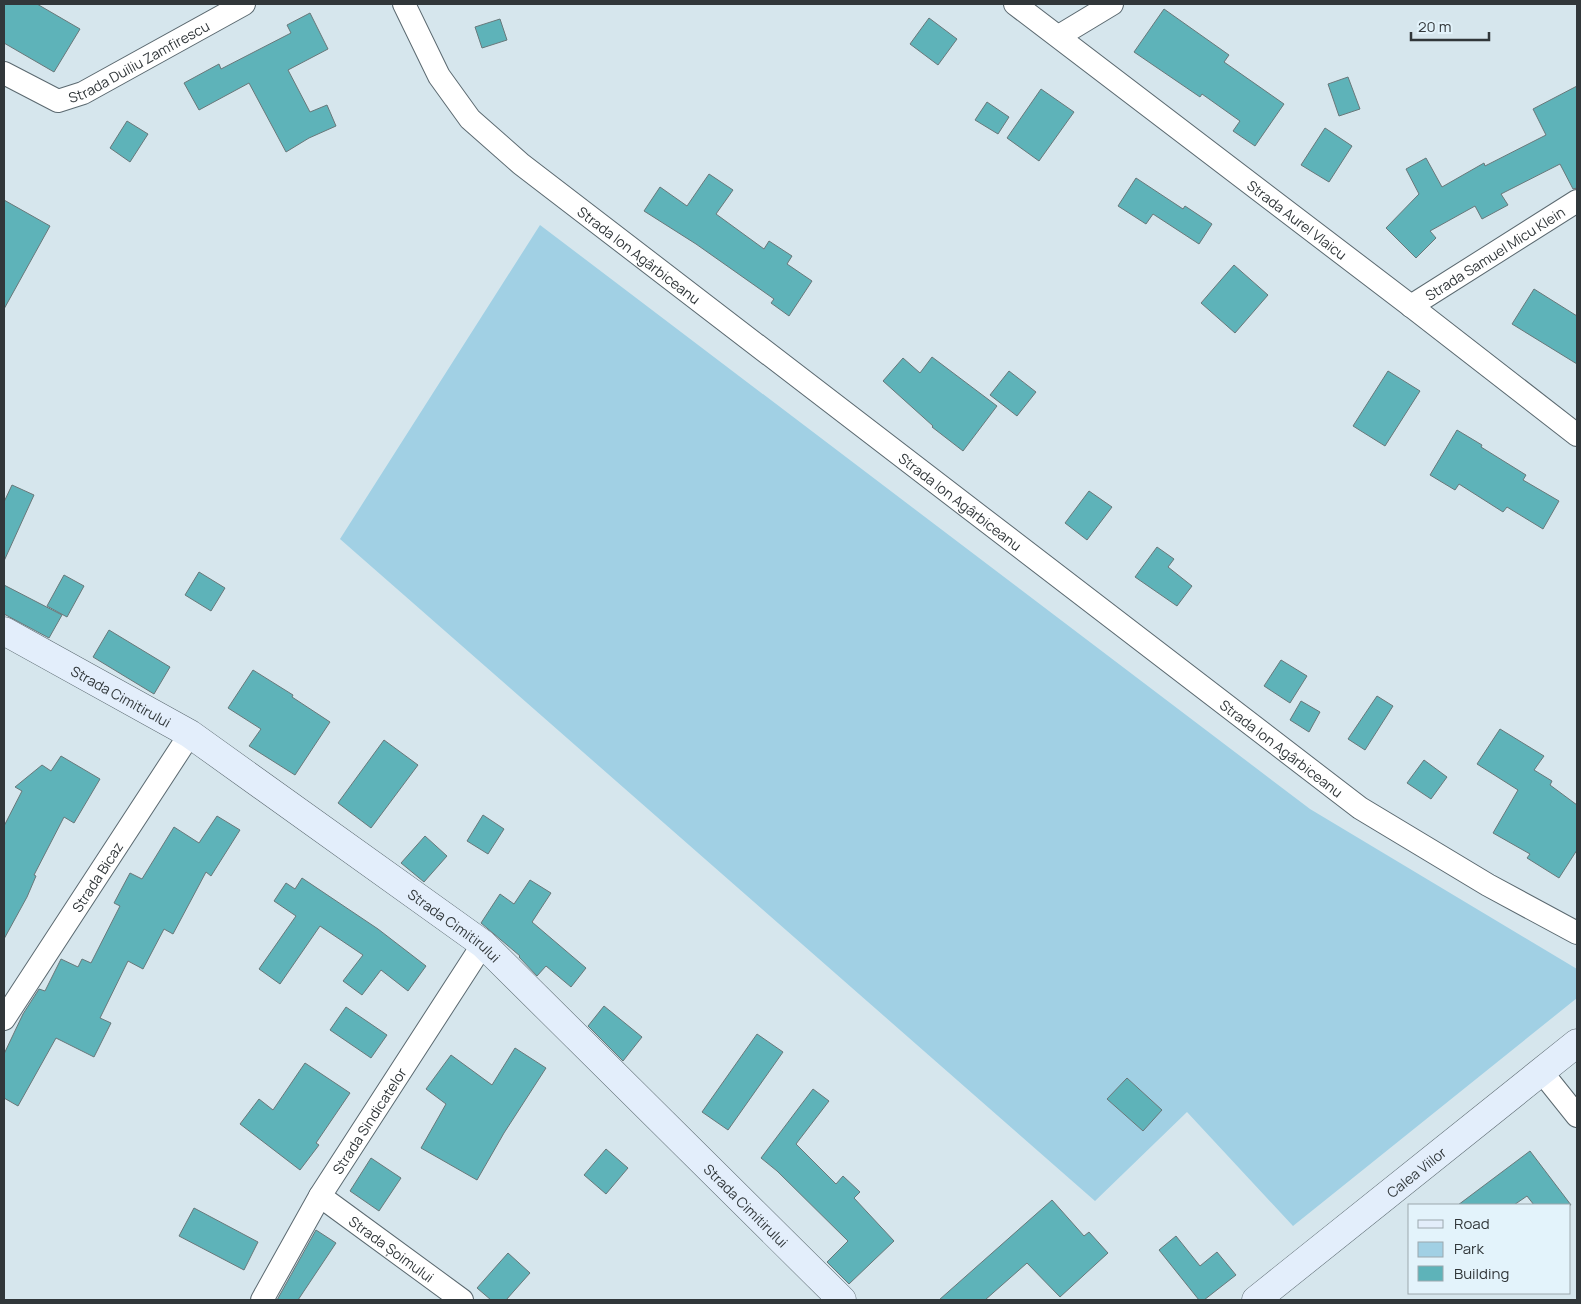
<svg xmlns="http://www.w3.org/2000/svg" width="1581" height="1304" viewBox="0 0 1581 1304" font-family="Manrope,sans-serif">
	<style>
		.green { fill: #a1d0e4 }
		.building { fill: #5eb3b9; stroke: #68787a }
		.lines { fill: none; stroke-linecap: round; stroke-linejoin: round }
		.street-casing { stroke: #5b6970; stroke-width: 24 }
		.secondary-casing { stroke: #5b6970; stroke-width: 29 }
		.street { stroke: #fff; stroke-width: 22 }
		.secondary { stroke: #e3eefb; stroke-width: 28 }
		.labels { text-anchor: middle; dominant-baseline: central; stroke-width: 5; stroke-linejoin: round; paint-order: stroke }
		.street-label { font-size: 14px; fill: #31373a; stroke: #e3f3fb }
	</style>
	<rect width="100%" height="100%" fill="#d6e6ed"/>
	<path class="green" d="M 540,225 L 1310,809 L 1577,969 L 1577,998 L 1293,1226 L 1187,1112 L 1095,1201 L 340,539 Z"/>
	<g class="building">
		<path d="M 4,4 L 37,4 L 80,29 L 54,72 L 4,43 Z"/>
		<path d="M 1164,9 L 1229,55 L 1224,62 L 1284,104 L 1255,146 L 1233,131 L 1240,121 L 1202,94 L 1200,97 L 1134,52 Z"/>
		<path d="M 310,13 L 328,49 L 288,70 L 310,112 L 327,105 L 336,126 L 309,138 L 286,152 L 249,83 L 199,110 L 184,83 L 219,64 L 221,69 L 291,33 L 287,25 Z"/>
		<path d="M 929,18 L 957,39 L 938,65 L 910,44 Z"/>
		<path d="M 500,19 L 507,40 L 482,48 L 475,27 Z"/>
		<path d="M 1348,77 L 1360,109 L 1339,116 L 1328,84 Z"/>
		<path d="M 1577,86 L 1577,188 L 1573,189 L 1560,164 L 1501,194 L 1508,205 L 1482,219 L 1475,206 L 1430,231 L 1436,238 L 1416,258 L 1386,228 L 1419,194 L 1406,169 L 1426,158 L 1442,187 L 1484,163 L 1485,166 L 1546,135 L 1533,109 Z"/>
		<path d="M 1041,89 L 1074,112 L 1039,161 L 1007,138 Z"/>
		<path d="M 987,102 L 1009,117 L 998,134 L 975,120 Z"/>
		<path d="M 127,121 L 148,134 L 130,162 L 110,148 Z"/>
		<path d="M 1325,128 L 1352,146 L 1329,182 L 1301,165 Z"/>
		<path d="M 709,174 L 733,190 L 716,214 L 764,249 L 769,241 L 792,256 L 787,264 L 812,281 L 789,316 L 771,303 L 774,299 L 696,244 L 644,211 L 660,187 L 687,206 Z"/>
		<path d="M 1136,178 L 1183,209 L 1185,206 L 1212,224 L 1199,244 L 1153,214 L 1146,224 L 1118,206 Z"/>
		<path d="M 4,200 L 50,226 L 4,309 Z"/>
		<path d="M 1234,265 L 1268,295 L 1235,333 L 1201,303 Z"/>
		<path d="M 1534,289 L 1577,316 L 1577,364 L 1512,324 Z"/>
		<path d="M 932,357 L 997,406 L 963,451 L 932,427 L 933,426 L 883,381 L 903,358 L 920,373 Z"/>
		<path d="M 1009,371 L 1036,392 L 1017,416 L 990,395 Z"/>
		<path d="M 1388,371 L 1420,391 L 1385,446 L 1353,426 Z"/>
		<path d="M 1457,430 L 1482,445 L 1481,447 L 1526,475 L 1523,480 L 1559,501 L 1543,529 L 1507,507 L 1503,512 L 1459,484 L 1455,490 L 1430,475 Z"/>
		<path d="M 12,485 L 34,495 L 4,561 L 4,502 Z"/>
		<path d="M 1089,491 L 1112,507 L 1087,540 L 1065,523 Z"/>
		<path d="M 1157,547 L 1174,559 L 1168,567 L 1192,586 L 1177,606 L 1135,577 Z"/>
		<path d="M 199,572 L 225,588 L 211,611 L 185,595 Z"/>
		<path d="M 64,575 L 84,586 L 67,617 L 47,606 Z"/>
		<path d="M 4,585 L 62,615 L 49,638 L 4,614 Z"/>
		<path d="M 109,630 L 170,667 L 154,694 L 93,657 Z"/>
		<path d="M 1281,660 L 1307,676 L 1290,703 L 1264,686 Z"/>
		<path d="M 253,670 L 293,695 L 292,697 L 330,722 L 295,775 L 249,746 L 261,729 L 228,708 Z"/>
		<path d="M 1377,696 L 1393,706 L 1365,750 L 1348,739 Z"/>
		<path d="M 1301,701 L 1320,712 L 1309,732 L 1290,720 Z"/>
		<path d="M 1500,729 L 1544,756 L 1534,770 L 1552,781 L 1550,785 L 1577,805 L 1577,850 L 1559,878 L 1527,858 L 1530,854 L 1493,833 L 1518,790 L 1477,764 Z"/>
		<path d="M 384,740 L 418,765 L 371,828 L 338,803 Z"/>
		<path d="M 61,756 L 100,779 L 74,823 L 64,817 L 34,875 L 36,876 L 27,897 L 4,939 L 4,826 L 22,791 L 15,787 L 42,765 L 51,771 Z"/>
		<path d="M 1424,760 L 1447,777 L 1431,799 L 1407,783 Z"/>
		<path d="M 483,815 L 504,829 L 488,854 L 467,841 Z"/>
		<path d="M 217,816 L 240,830 L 211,876 L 206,872 L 173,934 L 164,929 L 143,969 L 128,961 L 100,1018 L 111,1023 L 94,1057 L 56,1038 L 18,1106 L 4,1098 L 4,1054 L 23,1014 L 39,989 L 45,991 L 61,959 L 78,967 L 82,959 L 91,963 L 120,906 L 114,903 L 130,873 L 142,879 L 174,827 L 199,843 Z"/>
		<path d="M 425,836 L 447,856 L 424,882 L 401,863 Z"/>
		<path d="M 302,878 L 378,929 L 426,966 L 408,991 L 381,970 L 362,995 L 343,981 L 363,955 L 320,926 L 280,984 L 259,969 L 296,916 L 274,901 L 286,883 L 295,889 Z"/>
		<path d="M 530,880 L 551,893 L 532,922 L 586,968 L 571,987 L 546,966 L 537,976 L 519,957 L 520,956 L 481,923 L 500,894 L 514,904 Z"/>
		<path d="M 604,1006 L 642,1037 L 623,1061 L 588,1026 Z"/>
		<path d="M 346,1007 L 387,1035 L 371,1058 L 330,1030 Z"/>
		<path d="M 757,1034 L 783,1052 L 728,1130 L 702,1112 Z"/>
		<path d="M 515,1048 L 546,1068 L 504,1133 L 477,1180 L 421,1148 L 446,1104 L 426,1089 L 451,1055 L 492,1085 Z"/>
		<path d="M 305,1063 L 350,1093 L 316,1143 L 319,1145 L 300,1170 L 240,1124 L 259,1099 L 273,1110 Z"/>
		<path d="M 1127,1078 L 1162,1110 L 1143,1131 L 1107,1099 Z"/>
		<path d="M 813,1089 L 829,1101 L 796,1144 L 836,1184 L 843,1176 L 860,1192 L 854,1198 L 894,1241 L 849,1284 L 827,1262 L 848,1241 L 777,1171 L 761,1158 Z"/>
		<path d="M 606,1149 L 628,1168 L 606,1194 L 584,1175 Z"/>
		<path d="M 1530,1151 L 1571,1205 L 1534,1205 L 1527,1196 L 1514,1205 L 1458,1205 Z"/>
		<path d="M 371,1158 L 401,1178 L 379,1211 L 350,1191 Z"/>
		<path d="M 1052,1200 L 1084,1236 L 1089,1232 L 1108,1253 L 1060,1297 L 1027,1263 L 985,1300 L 939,1300 Z"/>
		<path d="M 194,1208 L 258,1242 L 244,1270 L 179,1236 Z"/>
		<path d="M 316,1230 L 336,1243 L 298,1300 L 277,1300 Z"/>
		<path d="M 1176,1236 L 1200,1266 L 1217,1252 L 1236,1275 L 1204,1300 L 1199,1300 L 1159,1250 Z"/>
		<path d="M 508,1253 L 530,1273 L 506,1300 L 491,1300 L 477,1288 Z"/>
	</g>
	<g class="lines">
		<g class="street-casing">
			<g id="street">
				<path id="s1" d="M 404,4 L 439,76 L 470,119 L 521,164 L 1360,808 L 1488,885 L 1577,933"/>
				<path id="s2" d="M 1015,4 L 1411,306 L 1577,435"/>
				<path d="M 1059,36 L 1112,4"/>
				<path id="s3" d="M 4,73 L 58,101 L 83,93 L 244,4"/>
				<path id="s4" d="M 1411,306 L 1577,201"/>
				<path id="s5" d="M 4,1019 L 190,734"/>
				<path d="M 1541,1071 L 1577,1116"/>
				<path id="s6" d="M 320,1196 L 462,1300"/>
				<path id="s7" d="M 262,1300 L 320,1196 L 483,944"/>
			</g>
		</g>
		<g class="secondary-casing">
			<g id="secondary">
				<path id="s8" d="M 4,631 L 190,734 L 483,944 L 842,1300"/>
				<path id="s9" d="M 1256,1300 L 1577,1043"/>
			</g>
		</g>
		<use href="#street" class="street"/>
		<use href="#secondary" class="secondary"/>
	</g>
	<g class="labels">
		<g class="street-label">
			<text stroke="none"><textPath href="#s3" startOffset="151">Strada Duiliu Zamfirescu</textPath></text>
			<text stroke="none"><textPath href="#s2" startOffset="355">Strada Aurel Vlaicu</textPath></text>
			<text stroke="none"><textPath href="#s1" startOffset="350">Strada Ion Agârbiceanu</textPath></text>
			<text stroke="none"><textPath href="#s4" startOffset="99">Strada Samuel Micu Klein</textPath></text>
			<text stroke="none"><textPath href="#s1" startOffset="755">Strada Ion Agârbiceanu</textPath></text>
			<text stroke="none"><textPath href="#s8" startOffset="134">Strada Cimitirului</textPath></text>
			<text stroke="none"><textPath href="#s1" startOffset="1160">Strada Ion Agârbiceanu</textPath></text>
			<text stroke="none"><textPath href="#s5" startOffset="170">Strada Bicaz</textPath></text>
			<text stroke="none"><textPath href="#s8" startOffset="539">Strada Cimitirului</textPath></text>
			<text stroke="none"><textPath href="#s7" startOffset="209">Strada Sindicatelor</textPath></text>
			<text stroke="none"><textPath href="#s9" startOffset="205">Calea Viilor</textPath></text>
			<text stroke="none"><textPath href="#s8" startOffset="944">Strada Cimitirului</textPath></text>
			<text stroke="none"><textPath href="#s6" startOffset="89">Strada Șoimului</textPath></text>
		</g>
	</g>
	<rect width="1581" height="1304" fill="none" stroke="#31373a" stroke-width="10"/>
	<rect x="1408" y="1204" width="162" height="90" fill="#e3f3fb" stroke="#9ca8ae"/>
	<rect x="1418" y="1220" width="25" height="8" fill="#e3eefb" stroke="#9ca8ae"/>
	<text x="1454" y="1229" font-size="15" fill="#31373a">Road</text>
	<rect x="1418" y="1242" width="25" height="15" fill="#a1d0e4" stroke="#9ca8ae"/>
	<text x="1454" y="1254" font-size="15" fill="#31373a">Park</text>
	<rect x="1418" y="1266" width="25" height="15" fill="#5eb3b9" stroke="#9ca8ae"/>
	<text x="1454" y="1279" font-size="15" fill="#31373a">Building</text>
	<path d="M1411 32v8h78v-8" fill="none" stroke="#31373a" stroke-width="2.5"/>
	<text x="1418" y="32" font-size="15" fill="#31373a" stroke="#e3f3fb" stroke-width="4" paint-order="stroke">20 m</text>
</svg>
